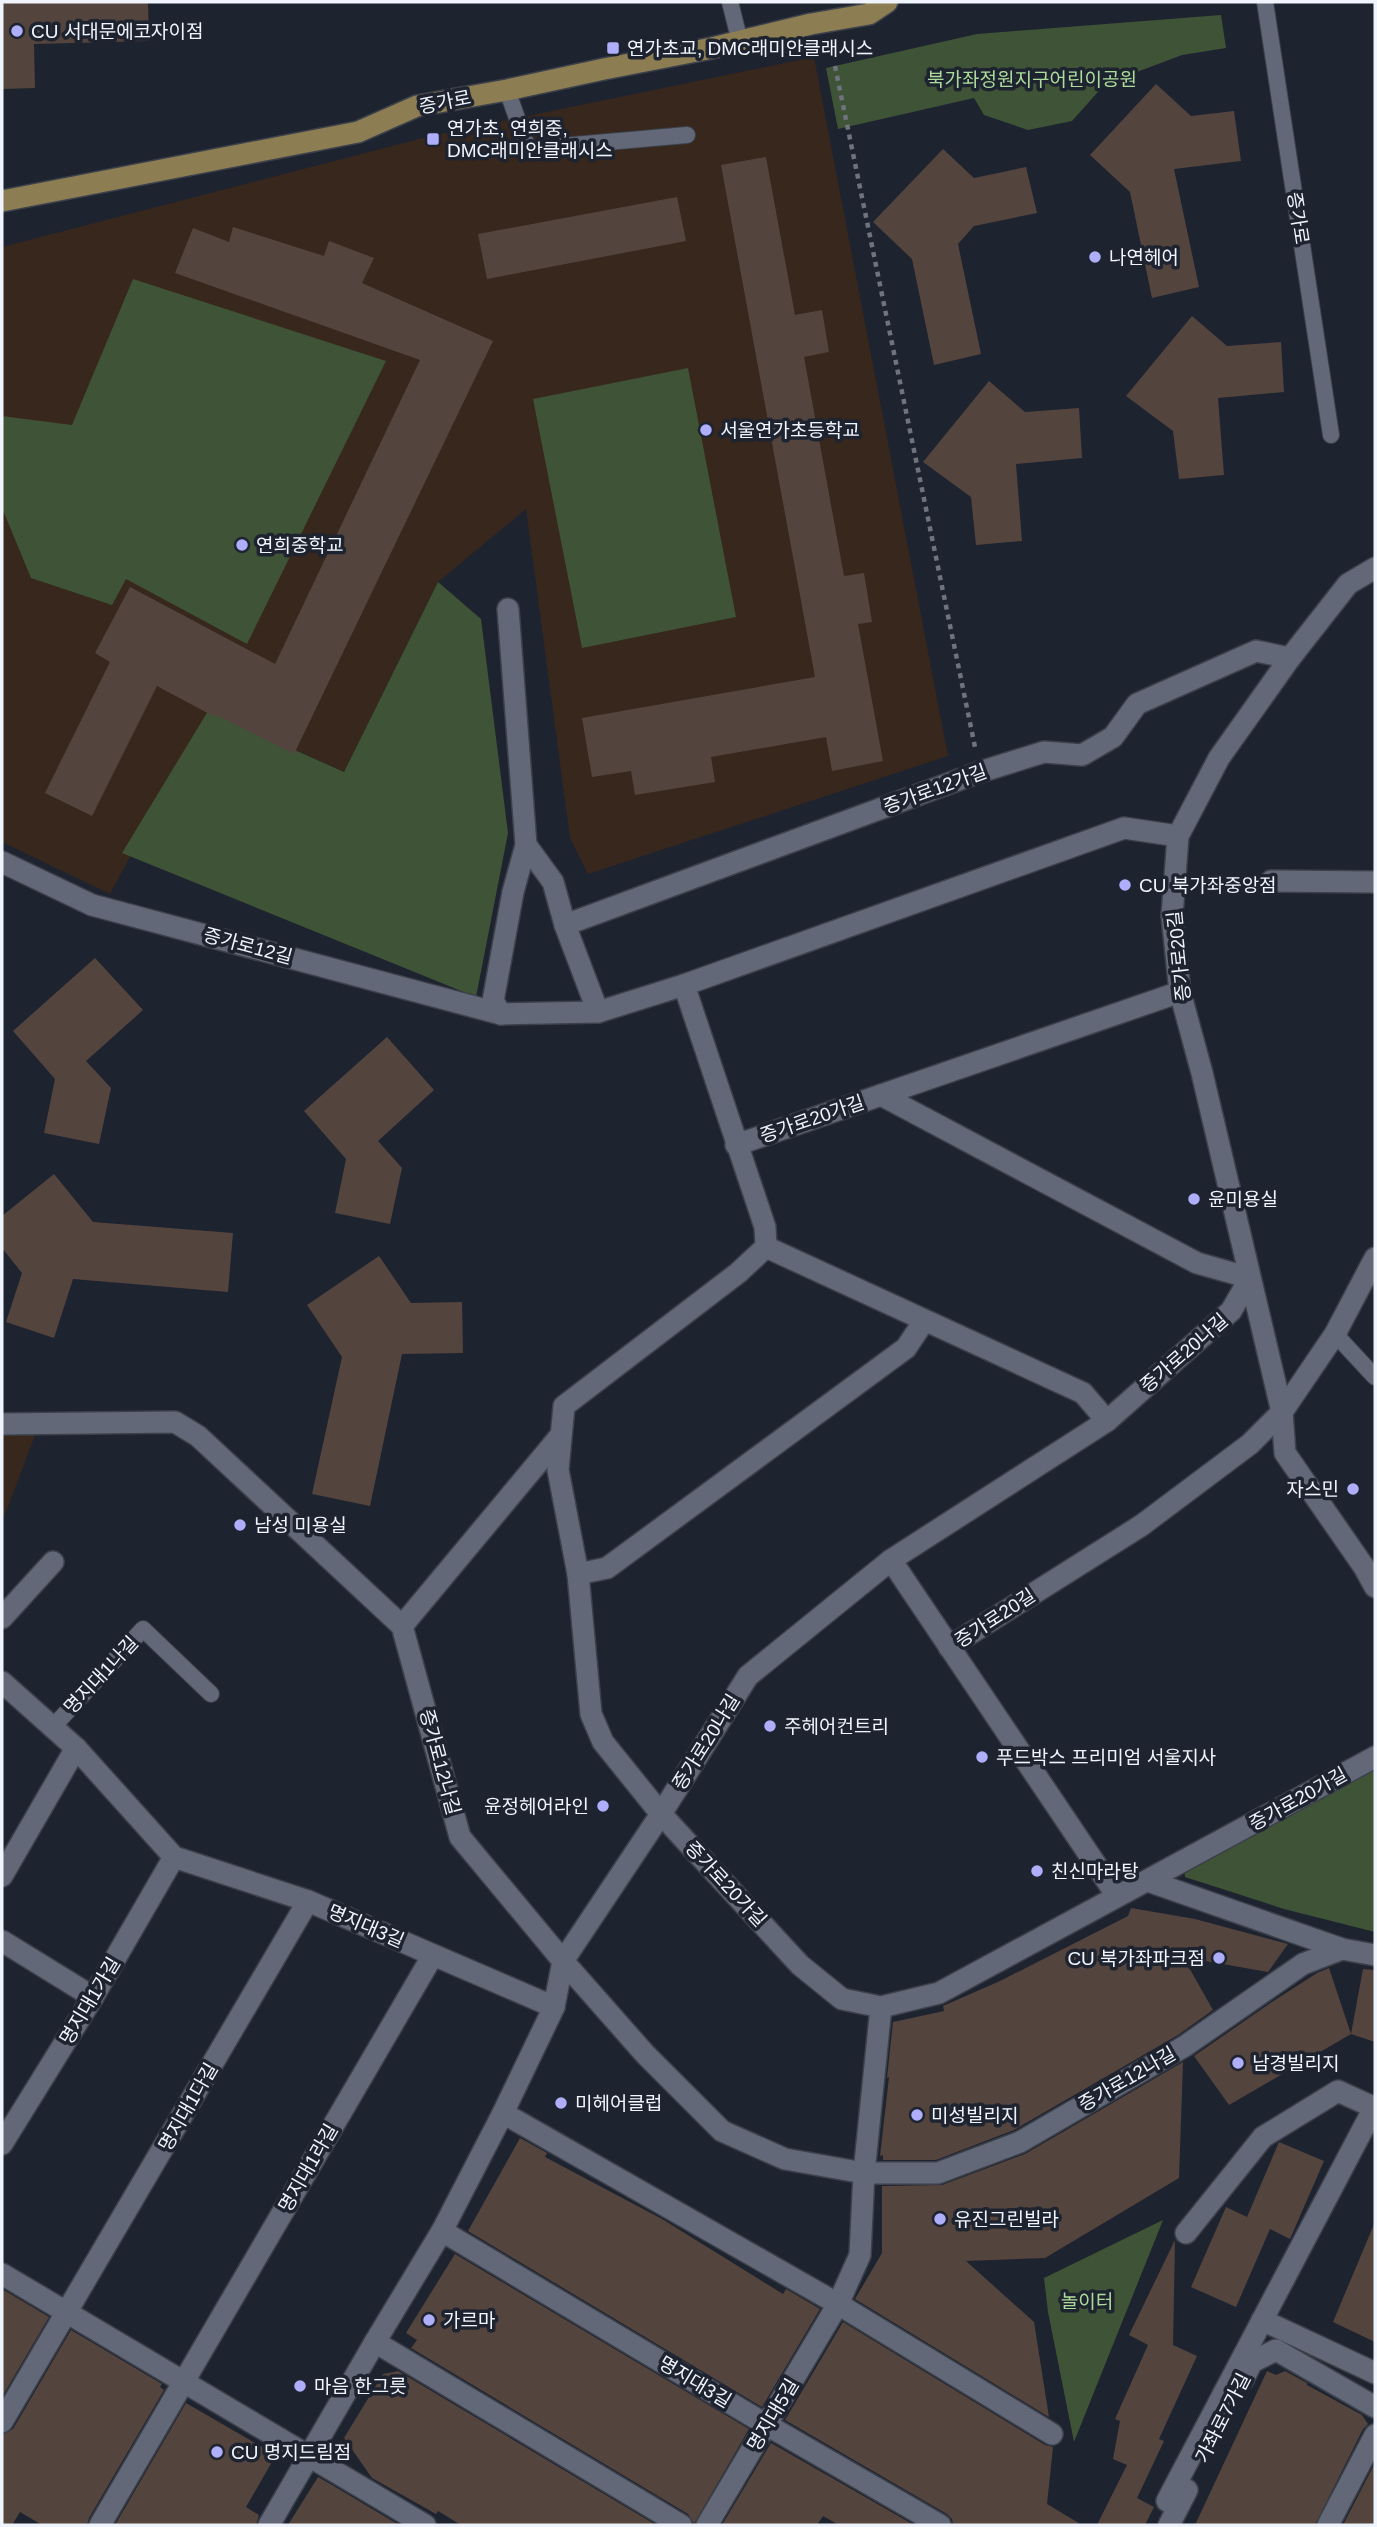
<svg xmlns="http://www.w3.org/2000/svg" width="1377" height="2527" viewBox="0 0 1377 2527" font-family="Helvetica,'Noto Sans KR',sans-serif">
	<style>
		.education { fill: #37271c }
		.green { fill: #3f5336 }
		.building { fill: #54443e }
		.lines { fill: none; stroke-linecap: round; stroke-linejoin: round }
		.lane-casing { stroke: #3b404a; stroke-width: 18 }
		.street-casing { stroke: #3b404a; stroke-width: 24 }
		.secondary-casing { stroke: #3b404a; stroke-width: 24 }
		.path { stroke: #6e737e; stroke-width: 4.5; stroke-dasharray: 5 5; stroke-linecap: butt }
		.lane { stroke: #626877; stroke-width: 16 }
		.street { stroke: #626877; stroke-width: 21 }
		.secondary { stroke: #8c7d53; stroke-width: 21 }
		.poi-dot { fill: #aeaefa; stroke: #1e2330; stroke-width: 2.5 }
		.labels { text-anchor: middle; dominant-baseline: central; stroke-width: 7; stroke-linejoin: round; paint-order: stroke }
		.poi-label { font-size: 19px; fill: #f0f4fc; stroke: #1e2330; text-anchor: start }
		.park-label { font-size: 19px; fill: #addc9a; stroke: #1e2330 }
		.street-label { font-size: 19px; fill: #f0f4fc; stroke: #1e2330 }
	</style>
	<rect width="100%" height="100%" fill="#1e2330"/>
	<g class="education">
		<path d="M 814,57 L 948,756 L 588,874 L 570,838 L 526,509 L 438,582 L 344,772 L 208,711 L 110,894 L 2,842 L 2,247 L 431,136 Z"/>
		<path d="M 2,1425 L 39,1425 L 2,1522 Z"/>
	</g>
	<g class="green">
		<path d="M 1221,15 L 1226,48 L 1182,55 L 1105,84 L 1072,121 L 1028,130 L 984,115 L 974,98 L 838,129 L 826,68 L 977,34 Z"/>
		<path d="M 133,279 L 386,361 L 247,644 L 126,579 L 112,605 L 31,578 L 2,508 L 2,416 L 72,425 Z"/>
		<path d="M 688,368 L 736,617 L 582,648 L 533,399 Z"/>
		<path d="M 438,582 L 481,619 L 508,833 L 476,997 L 122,853 L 208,711 L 344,772 Z"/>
		<path d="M 1375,1768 L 1375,1932 L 1284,1909 L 1185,1877 L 1184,1868 Z"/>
		<path d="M 1163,2220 L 1074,2442 L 1048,2312 L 1044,2278 Z"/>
	</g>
	<g class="building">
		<path d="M 2,2 L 148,2 L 149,41 L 34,44 L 35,88 L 2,89 Z"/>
		<path d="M 1156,84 L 1191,116 L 1234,111 L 1241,161 L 1174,169 L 1199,287 L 1152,298 L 1130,192 L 1090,155 Z"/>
		<path d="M 943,149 L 974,178 L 1026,167 L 1037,213 L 974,226 L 958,244 L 981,354 L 934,365 L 912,259 L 873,222 Z"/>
		<path d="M 766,157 L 795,315 L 822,310 L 829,352 L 804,357 L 844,576 L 864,573 L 872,622 L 858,624 L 883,761 L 832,771 L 826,737 L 711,757 L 715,782 L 635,795 L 631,771 L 592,777 L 582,718 L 815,677 L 721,165 Z"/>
		<path d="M 677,197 L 686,241 L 487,279 L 478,234 Z"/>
		<path d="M 233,227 L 324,256 L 329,241 L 374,258 L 362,283 L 493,341 L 294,754 L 216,715 L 215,717 L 157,686 L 92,816 L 45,793 L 110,662 L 95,653 L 130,587 L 275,664 L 420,360 L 175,273 L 193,228 L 229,242 Z"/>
		<path d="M 1192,316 L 1227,346 L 1281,342 L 1284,392 L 1218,398 L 1224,475 L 1179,479 L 1173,431 L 1126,396 Z"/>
		<path d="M 989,381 L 1025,412 L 1079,408 L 1082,458 L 1016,464 L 1022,541 L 976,545 L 971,497 L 923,462 Z"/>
		<path d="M 95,958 L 143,1010 L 86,1061 L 111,1088 L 99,1144 L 44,1133 L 55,1079 L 13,1031 Z"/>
		<path d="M 387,1037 L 434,1090 L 378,1141 L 402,1168 L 390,1224 L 335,1213 L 346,1159 L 304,1111 Z"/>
		<path d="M 54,1174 L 93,1222 L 233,1233 L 228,1292 L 73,1279 L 54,1338 L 6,1322 L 22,1273 L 2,1248 L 2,1216 Z"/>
		<path d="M 379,1256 L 411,1303 L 462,1302 L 463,1353 L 402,1354 L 370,1506 L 312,1494 L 342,1357 L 307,1305 Z"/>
		<path d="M 1131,1908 L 1195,1919 L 1288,1944 L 1268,1972 L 1183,1957 L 1213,2010 L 1178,2035 L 1014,2130 L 936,2160 L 883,2160 L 883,2155 L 880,2156 L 889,2077 L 887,2078 L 893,2022 L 944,2011 L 943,2006 L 1000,1981 L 1128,1916 Z"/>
		<path d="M 1329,1968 L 1351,2034 L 1229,2105 L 1194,2056 L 1269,2004 L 1317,1973 Z"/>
		<path d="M 1363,1969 L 1375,1970 L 1375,2042 L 1351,2034 Z"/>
		<path d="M 1183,2062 L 1179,2178 L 1045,2258 L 966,2261 L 1034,2322 L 1049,2417 L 855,2299 L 882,2253 L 882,2186 L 942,2185 L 1025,2154 Z"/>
		<path d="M 520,2138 L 547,2153 L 545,2157 L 662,2219 L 783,2294 L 786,2289 L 820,2309 L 762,2407 L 468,2231 Z"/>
		<path d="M 1279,2142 L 1324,2161 L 1290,2239 L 1270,2229 L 1236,2307 L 1191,2287 L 1226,2207 L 1247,2217 Z"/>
		<path d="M 1375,2222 L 1375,2342 L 1333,2322 Z"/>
		<path d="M 1175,2240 L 1173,2345 L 1197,2356 L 1159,2439 L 1164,2441 L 1137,2498 L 1154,2507 L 1145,2525 L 1097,2525 L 1127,2465 L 1113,2459 L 1120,2421 L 1115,2419 L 1148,2345 L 1129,2335 Z"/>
		<path d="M 455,2254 L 749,2429 L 694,2524 L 688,2514 L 411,2348 L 417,2340 L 406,2333 Z"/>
		<path d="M 2,2289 L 49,2317 L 2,2397 Z"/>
		<path d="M 843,2322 L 1045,2445 L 1053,2447 L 1047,2504 L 1082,2525 L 953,2525 L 952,2519 L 947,2514 L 785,2420 Z"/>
		<path d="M 71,2330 L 162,2384 L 160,2387 L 164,2390 L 89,2518 L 87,2525 L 42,2525 L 20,2512 L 12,2525 L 2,2525 L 2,2435 L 13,2429 Z"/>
		<path d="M 398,2371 L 656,2525 L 461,2525 L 438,2511 L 436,2514 L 372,2478 L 344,2438 L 383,2374 Z"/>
		<path d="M 1267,2371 L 1276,2375 L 1285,2371 L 1307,2383 L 1307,2385 L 1362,2415 L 1368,2424 L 1363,2429 L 1315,2525 L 1195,2525 Z"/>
		<path d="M 186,2403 L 276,2455 L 246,2507 L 259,2515 L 256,2525 L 115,2525 Z"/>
		<path d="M 771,2443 L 914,2525 L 839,2525 L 823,2516 L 817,2525 L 722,2525 Z"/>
		<path d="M 1375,2463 L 1375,2525 L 1343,2525 Z"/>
		<path d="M 318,2477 L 332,2485 L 399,2525 L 288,2525 Z"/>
	</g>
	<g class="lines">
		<g class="lane-casing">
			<g id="lane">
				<path d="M 730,2 L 740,42"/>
				<path d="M 1265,2 L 1331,435"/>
				<path d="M 507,90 L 528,149 L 687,135"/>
				<path d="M 1335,1334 L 1375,1377"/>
				<path d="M 52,1728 L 143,1629 L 211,1694"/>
			</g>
		</g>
		<g class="street-casing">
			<g id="street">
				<path d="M 1375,568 L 1348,584 L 1290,658 L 1219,758 L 1178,836 L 1172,916 L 1180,992 L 1202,1073 L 1282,1412 L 1285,1453 L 1364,1567 L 1375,1587"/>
				<path d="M 526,845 L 553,882 L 565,925 L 598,1012"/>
				<path d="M 2,862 L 92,905 L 501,1014 L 598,1012 L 684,985 L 1124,828 L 1178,836"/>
				<path d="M 1271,881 L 1375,882"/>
				<path d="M 565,925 L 980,772 L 1044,752 L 1082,755 L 1113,737 L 1137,704 L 1256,651 L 1290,658"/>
				<path d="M 684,985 L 765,1227 L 766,1247 L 738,1273 L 564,1406 L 558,1470 L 578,1574 L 591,1714 L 603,1742 L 661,1814 L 800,1965 L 842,1999 L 881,2007 L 939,1993 L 1375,1757"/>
				<path d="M 501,1014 L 493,1001 L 513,892 L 526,845 L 508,609"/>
				<path d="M 736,1145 L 1180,992"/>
				<path d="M 766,1247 L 1083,1393 L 1107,1421"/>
				<path d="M 2,1424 L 175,1422 L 198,1436 L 402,1626 L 460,1837 L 563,1961 L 645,2054 L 722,2131 L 785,2159 L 864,2173 L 938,2173 L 1020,2142 L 1185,2046 L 1303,1964 L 1342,1949"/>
				<path d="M 891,1560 L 1117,1896"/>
				<path d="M 578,1574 L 607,1568 L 906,1348 L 924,1321"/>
				<path d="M 2,1618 L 53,1562"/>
				<path d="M 402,1626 L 561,1435"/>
				<path d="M 949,1647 L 1142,1525 L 1250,1444 L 1282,1412 L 1335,1334 L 1375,1258"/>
				<path d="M 2,1682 L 76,1748 L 174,1857 L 308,1901 L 554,2007"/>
				<path d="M 2,1876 L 76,1748"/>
				<path d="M 1148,1881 L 1342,1949 L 1375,1955"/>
				<path d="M 2,1941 L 93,1997"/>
				<path d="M 503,2113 L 838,2304 L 1052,2434"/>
				<path d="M 2,2144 L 93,1997 L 174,1857"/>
				<path d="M 442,2231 L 767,2425 L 940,2525"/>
				<path d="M 1186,2233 L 1263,2137 L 1338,2091 L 1375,2108"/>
				<path d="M 2,2274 L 425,2525"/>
				<path d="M 1262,2320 L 1375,2373"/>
				<path d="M 375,2342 L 681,2525"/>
				<path d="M 1243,2380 L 1252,2362 L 1276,2350 L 1375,2407"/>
				<path d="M 2,2422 L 308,1901"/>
				<path d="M 1167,2501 L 1374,2108"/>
				<path d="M 100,2525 L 433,1955"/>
				<path d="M 269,2525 L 375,2342 L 442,2231 L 503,2113 L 554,2007 L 563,1961 L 661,1814 L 748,1676 L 891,1560 L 1107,1421 L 1231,1311 L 1250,1278 L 1197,1263 L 881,1095"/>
				<path d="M 707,2525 L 838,2304 L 860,2255 L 864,2173 L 881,2007"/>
				<path d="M 1169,2525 L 1187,2490"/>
				<path d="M 1328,2525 L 1375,2435"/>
			</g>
		</g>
		<g class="secondary-casing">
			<path id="secondary" d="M 2,201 L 358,132 L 417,106 L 507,90 L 604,69 L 712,48 L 811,24 L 869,14 L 887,2"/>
		</g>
		<path class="path" d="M 835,66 L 975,747"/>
		<use href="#lane" class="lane"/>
		<use href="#street" class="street"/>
		<use href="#secondary" class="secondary"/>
	</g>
	<g class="poi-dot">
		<circle cx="17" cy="31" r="7"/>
		<rect x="606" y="41" width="14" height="14" rx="3.5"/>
		<rect x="426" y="132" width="14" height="14" rx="3.5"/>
		<circle cx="1095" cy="257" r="7"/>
		<circle cx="706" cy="430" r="7"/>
		<circle cx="242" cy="545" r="7"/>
		<circle cx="1125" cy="885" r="7"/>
		<circle cx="1194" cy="1199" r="7"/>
		<circle cx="1353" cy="1489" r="7"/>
		<circle cx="240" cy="1525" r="7"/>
		<circle cx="770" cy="1726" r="7"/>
		<circle cx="982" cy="1757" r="7"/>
		<circle cx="603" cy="1806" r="7"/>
		<circle cx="1037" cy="1871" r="7"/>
		<circle cx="1219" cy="1958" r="7"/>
		<circle cx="1238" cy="2063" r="7"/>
		<circle cx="561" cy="2103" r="7"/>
		<circle cx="917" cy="2115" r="7"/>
		<circle cx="940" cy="2219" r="7"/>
		<circle cx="429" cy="2320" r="7"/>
		<circle cx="300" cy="2386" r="7"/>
		<circle cx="217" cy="2452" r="7"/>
	</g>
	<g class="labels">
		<g class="poi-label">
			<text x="31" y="31">CU 서대문에코자이점</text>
			<text x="627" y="48">연가초교, DMC래미안클래시스</text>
			<text x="447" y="128">연가초, 연희중,<tspan x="447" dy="22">DMC래미안클래시스</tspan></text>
			<text x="1109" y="257">나연헤어</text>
			<text x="720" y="430">서울연가초등학교</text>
			<text x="256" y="545">연희중학교</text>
			<text x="1139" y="885">CU 북가좌중앙점</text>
			<text x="1208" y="1199">윤미용실</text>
			<text x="1339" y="1489" text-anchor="end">자스민</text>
			<text x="254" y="1525">남성 미용실</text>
			<text x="784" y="1726">주헤어컨트리</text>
			<text x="996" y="1757">푸드박스 프리미엄 서울지사</text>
			<text x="589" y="1806" text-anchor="end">윤정헤어라인</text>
			<text x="1051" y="1871">친신마라탕</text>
			<text x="1205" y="1958" text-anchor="end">CU 북가좌파크점</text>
			<text x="1252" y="2063">남경빌리지</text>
			<text x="575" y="2103">미헤어클럽</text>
			<text x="931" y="2115">미성빌리지</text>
			<text x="954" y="2219">유진그린빌라</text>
			<text x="443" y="2320">가르마</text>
			<text x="314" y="2386">마음 한그릇</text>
			<text x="231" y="2452">CU 명지드림점</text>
		</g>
		<g class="park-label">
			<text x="1032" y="79">북가좌정원지구어린이공원</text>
			<text x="1087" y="2301">놀이터</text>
		</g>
		<g class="street-label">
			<text transform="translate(445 102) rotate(-11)">증가로</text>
			<text transform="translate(1298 218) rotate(81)">증가로</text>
			<text transform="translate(935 789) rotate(-20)">증가로12가길</text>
			<text transform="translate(248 946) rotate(15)">증가로12길</text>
			<text transform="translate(1179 956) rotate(-96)">증가로20길</text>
			<text transform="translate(812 1119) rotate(-19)">증가로20가길</text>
			<text transform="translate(1184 1353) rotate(-41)">증가로20나길</text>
			<text transform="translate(995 1618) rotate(-33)">증가로20길</text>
			<text transform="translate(101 1675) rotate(-47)">명지대1나길</text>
			<text transform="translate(706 1742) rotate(-58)">증가로20나길</text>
			<text transform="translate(440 1762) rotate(75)">증가로12나길</text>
			<text transform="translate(1298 1799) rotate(-29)">증가로20가길</text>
			<text transform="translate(726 1884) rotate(47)">증가로20가길</text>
			<text transform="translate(366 1926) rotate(23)">명지대3길</text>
			<text transform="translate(90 2001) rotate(-59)">명지대1가길</text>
			<text transform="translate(1127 2079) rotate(-30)">증가로12나길</text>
			<text transform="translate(188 2107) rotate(-60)">명지대1다길</text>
			<text transform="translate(308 2168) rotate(-60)">명지대1라길</text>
			<text transform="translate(695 2382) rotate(31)">명지대3길</text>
			<text transform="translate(773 2415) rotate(-59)">명지대5길</text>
			<text transform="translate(1223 2418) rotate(-63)">가좌로7가길</text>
		</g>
	</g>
	<rect width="1377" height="2527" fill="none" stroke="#f0f4fc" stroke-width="7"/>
</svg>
